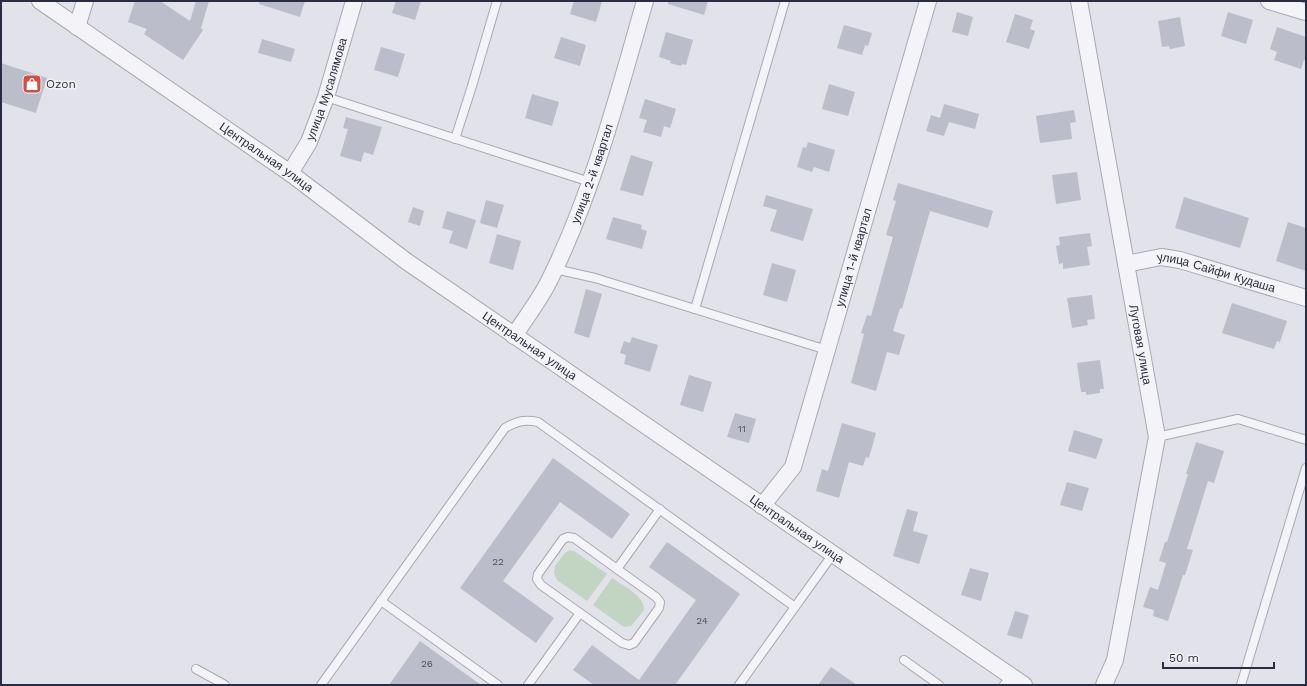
<svg xmlns="http://www.w3.org/2000/svg" width="1307" height="686" viewBox="0 0 1307 686" font-family="'Work Sans',sans-serif">
	<style>
		.green { fill: #c2d4c2 }
		.building { fill: #bbbdca }
		.lines { fill: none; stroke-linecap: round; stroke-linejoin: round }
		.lane-casing { stroke: #a6a8b4; stroke-width: 10 }
		.street-casing { stroke: #a6a8b4; stroke-width: 18 }
		.lane { stroke: #f4f4f8; stroke-width: 8 }
		.street { stroke: #f4f4f8; stroke-width: 16 }
		.labels { text-anchor: middle; dominant-baseline: central; stroke-width: 3; stroke-linejoin: round; paint-order: stroke }
		.number-label { font-size: 10px; fill: #4e5064 }
		.poi-label { font-size: 12px; fill: #292c42; stroke: #f1f2f7; text-anchor: start }
		.street-label { font-size: 12px; fill: #292c42; stroke: #f1f2f7 }
	</style>
	<rect width="100%" height="100%" fill="#e1e2ea"/>
	<g class="green">
		<path d="M 570,550 L 574,551 L 607,574 L 587,601 L 557,580 L 554,573 L 555,566 L 565,553 Z"/>
		<path d="M 612,578 C 623,586 645,596 644,610 L 631,626 L 624,627 L 621,625 L 593,605 Z"/>
	</g>
	<g class="building">
		<path d="M 135,1 L 160,1 L 190,21 L 196,1 L 209,1 L 201,28 L 203,30 L 183,60 L 144,34 L 147,29 L 128,22 Z"/>
		<path d="M 259,1 L 305,1 L 300,17 L 259,4 Z"/>
		<path d="M 396,1 L 421,1 L 415,20 L 392,13 Z"/>
		<path d="M 574,1 L 602,1 L 596,22 L 570,14 Z"/>
		<path d="M 668,1 L 708,1 L 704,15 L 668,4 Z"/>
		<path d="M 957,12 L 973,17 L 968,36 L 952,32 Z"/>
		<path d="M 1228,12 L 1253,20 L 1246,44 L 1221,36 Z"/>
		<path d="M 1015,14 L 1033,20 L 1030,29 L 1035,31 L 1029,49 L 1006,42 Z"/>
		<path d="M 1180,17 L 1185,46 L 1170,49 L 1169,46 L 1162,47 L 1158,21 Z"/>
		<path d="M 844,25 L 872,33 L 868,46 L 865,45 L 862,55 L 837,48 Z"/>
		<path d="M 1277,27 L 1306,37 L 1306,61 L 1304,60 L 1301,69 L 1274,60 L 1277,52 L 1270,49 Z"/>
		<path d="M 666,32 L 693,40 L 686,65 L 682,64 L 681,66 L 670,63 L 671,61 L 659,57 Z"/>
		<path d="M 561,37 L 586,45 L 580,66 L 554,58 Z"/>
		<path d="M 262,39 L 295,49 L 291,62 L 258,53 Z"/>
		<path d="M 381,47 L 405,54 L 398,77 L 374,70 Z"/>
		<path d="M 1,63 L 47,78 L 36,113 L 1,102 Z"/>
		<path d="M 829,84 L 855,92 L 848,116 L 822,109 Z"/>
		<path d="M 532,94 L 559,102 L 552,126 L 525,118 Z"/>
		<path d="M 645,99 L 676,109 L 670,128 L 664,126 L 661,137 L 643,132 L 647,120 L 639,118 Z"/>
		<path d="M 944,104 L 979,114 L 975,129 L 949,122 L 944,136 L 926,131 L 931,115 L 940,118 Z"/>
		<path d="M 1074,110 L 1076,122 L 1070,123 L 1072,139 L 1040,143 L 1036,116 Z"/>
		<path d="M 346,117 L 382,127 L 373,155 L 364,152 L 361,162 L 340,156 L 348,129 L 343,128 Z"/>
		<path d="M 808,142 L 835,150 L 829,172 L 814,167 L 812,172 L 797,167 L 803,147 L 806,148 Z"/>
		<path d="M 631,155 L 653,162 L 643,196 L 620,190 Z"/>
		<path d="M 1077,172 L 1081,200 L 1056,204 L 1052,175 Z"/>
		<path d="M 898,183 L 993,211 L 988,228 L 930,211 L 902,309 L 900,308 L 893,331 L 905,335 L 899,355 L 887,352 L 876,391 L 851,383 L 864,334 L 861,333 L 867,315 L 871,316 L 893,237 L 886,235 L 896,201 L 893,200 Z"/>
		<path d="M 766,195 L 813,209 L 803,241 L 770,231 L 777,210 L 763,206 Z"/>
		<path d="M 1184,197 L 1249,218 L 1240,248 L 1175,228 Z"/>
		<path d="M 486,200 L 504,205 L 497,228 L 480,223 Z"/>
		<path d="M 413,207 L 424,211 L 420,226 L 408,222 Z"/>
		<path d="M 447,211 L 476,220 L 467,249 L 449,243 L 453,231 L 442,228 Z"/>
		<path d="M 613,217 L 642,225 L 641,229 L 647,231 L 642,249 L 606,239 Z"/>
		<path d="M 1288,222 L 1306,228 L 1306,271 L 1276,261 Z"/>
		<path d="M 1090,233 L 1092,246 L 1087,247 L 1090,265 L 1063,269 L 1063,263 L 1059,264 L 1056,246 L 1060,245 L 1059,237 Z"/>
		<path d="M 497,234 L 521,241 L 513,270 L 489,263 Z"/>
		<path d="M 772,263 L 796,270 L 787,302 L 763,295 Z"/>
		<path d="M 586,289 L 602,294 L 589,338 L 574,333 Z"/>
		<path d="M 1092,295 L 1095,319 L 1087,320 L 1088,325 L 1072,328 L 1067,298 Z"/>
		<path d="M 1232,303 L 1287,321 L 1280,342 L 1277,341 L 1274,349 L 1222,333 Z"/>
		<path d="M 632,337 L 658,345 L 650,372 L 624,364 L 626,355 L 620,353 L 624,341 L 630,343 Z"/>
		<path d="M 1100,360 L 1104,389 L 1100,389 L 1100,393 L 1086,395 L 1086,392 L 1081,392 L 1077,363 Z"/>
		<path d="M 689,375 L 712,382 L 703,412 L 680,405 Z"/>
		<path d="M 735,413 L 756,419 L 749,443 L 727,437 Z"/>
		<path d="M 842,423 L 876,433 L 869,458 L 866,457 L 863,466 L 849,462 L 839,498 L 816,491 L 822,469 L 828,471 Z"/>
		<path d="M 1074,430 L 1103,439 L 1096,459 L 1068,451 Z"/>
		<path d="M 1196,442 L 1224,451 L 1214,483 L 1208,481 L 1187,549 L 1193,550 L 1185,575 L 1183,575 L 1168,621 L 1153,616 L 1154,610 L 1143,607 L 1150,587 L 1158,590 L 1166,563 L 1159,561 L 1165,542 L 1167,542 L 1188,474 L 1186,474 Z"/>
		<path d="M 553,458 L 630,514 L 612,539 L 560,502 L 503,581 L 554,618 L 536,643 L 460,588 Z"/>
		<path d="M 1067,482 L 1089,488 L 1082,511 L 1060,505 Z"/>
		<path d="M 907,509 L 918,512 L 913,531 L 928,535 L 919,564 L 893,556 Z"/>
		<path d="M 667,542 L 740,594 L 675,685 L 594,685 L 573,670 L 592,645 L 639,680 L 696,600 L 649,567 Z"/>
		<path d="M 970,568 L 989,573 L 981,601 L 961,595 Z"/>
		<path d="M 1015,611 L 1029,615 L 1022,639 L 1007,635 Z"/>
		<path d="M 420,641 L 481,685 L 389,685 Z"/>
		<path d="M 831,667 L 857,685 L 818,685 Z"/>
	</g>
	<g class="lines">
		<g class="lane-casing">
			<g id="lane">
				<path d="M 326,97 L 590,182"/>
				<path d="M 455,139 L 472,86 L 497,1"/>
				<path d="M 555,269 L 595,278 L 827,350"/>
				<path d="M 695,309 L 785,1"/>
				<path d="M 1157,437 L 1238,419 L 1306,440"/>
				<path d="M 381,601 L 498,685"/>
				<path d="M 580,613 L 622,643 L 629,645 L 634,643 L 659,608 L 660,602 L 656,597 L 617,569"/>
				<path d="M 904,660 L 939,685"/>
				<path d="M 196,669 L 225,685"/>
				<path d="M 321,685 L 505,428 C 517,421 525,419 538,422 L 795,607"/>
				<path d="M 528,685 L 580,613 L 541,585 L 537,579 L 538,574 L 563,539 L 568,537 L 574,538 L 617,569 L 660,509"/>
				<path d="M 739,685 L 833,554"/>
				<path d="M 1004,685 L 1011,676"/>
				<path d="M 1241,685 L 1306,468"/>
			</g>
		</g>
		<g class="street-casing">
			<g id="street">
				<path id="s1" d="M 40,1 L 290,173 L 406,261 L 1024,685"/>
				<path id="s2" d="M 1079,1 L 1157,437 L 1115,660 L 1104,685"/>
				<path d="M 1269,1 L 1306,12"/>
				<path d="M 77,27 L 85,1"/>
				<path id="s3" d="M 290,173 L 309,142 L 326,97 L 354,1"/>
				<path id="s4" d="M 1126,264 L 1161,257 L 1180,260 L 1306,298"/>
				<path id="s5" d="M 514,336 C 526,317 542,297 551,277 C 594,189 618,94 645,1"/>
				<path id="s6" d="M 762,506 L 793,467 L 928,1"/>
			</g>
		</g>
		<use href="#lane" class="lane"/>
		<use href="#street" class="street"/>
	</g>
	<defs>
		<g id="shop-square" transform="scale(1)"><rect x="-9" y="-9" width="18" height="18" rx="4" fill="#d34d42" stroke="#f1f2f7"/><path d="M-5-2.5h2.3a2.7 3.5 0 0 1 5.4 0H5L5.5 6h-11ZM-1.5-2.5h3a1.5 2.3 0 0 0-3 0Z" fill="#fff"/></g>
	</defs>
	<g fill-rule="evenodd">
		<use href="#shop-square" x="32" y="84"/>
	</g>
	<g class="labels">
		<g class="number-label">
			<text x="742" y="428">11</text>
			<text x="498" y="561">22</text>
			<text x="702" y="620">24</text>
			<text x="427" y="663">26</text>
		</g>
		<g class="poi-label">
			<text x="46" y="84">Ozon</text>
		</g>
		<g class="street-label">
			<text stroke="none"><textPath href="#s3" startOffset="92">улица Мусалямова</textPath></text>
			<text stroke="none"><textPath href="#s1" startOffset="275">Центральная улица</textPath></text>
			<text stroke="none"><textPath href="#s5" startOffset="181">улица 2-й квартал</textPath></text>
			<text stroke="none"><textPath href="#s6" startOffset="268">улица 1-й квартал</textPath></text>
			<text stroke="none"><textPath href="#s4" startOffset="93">улица Сайфи Кудаша</textPath></text>
			<text stroke="none"><textPath href="#s2" startOffset="349">Луговая улица</textPath></text>
			<text stroke="none"><textPath href="#s1" startOffset="599">Центральная улица</textPath></text>
			<text stroke="none"><textPath href="#s1" startOffset="923">Центральная улица</textPath></text>
		</g>
	</g>
	<rect width="1307" height="686" fill="none" stroke="#292c42" stroke-width="4"/>
	<path d="M1163 662v6h111v-6" fill="none" stroke="#292c42" stroke-width="2"/>
	<text x="1169" y="662" font-size="12" fill="#292c42" stroke="#f1f2f7" stroke-width="3" paint-order="stroke">50 m</text>
</svg>
